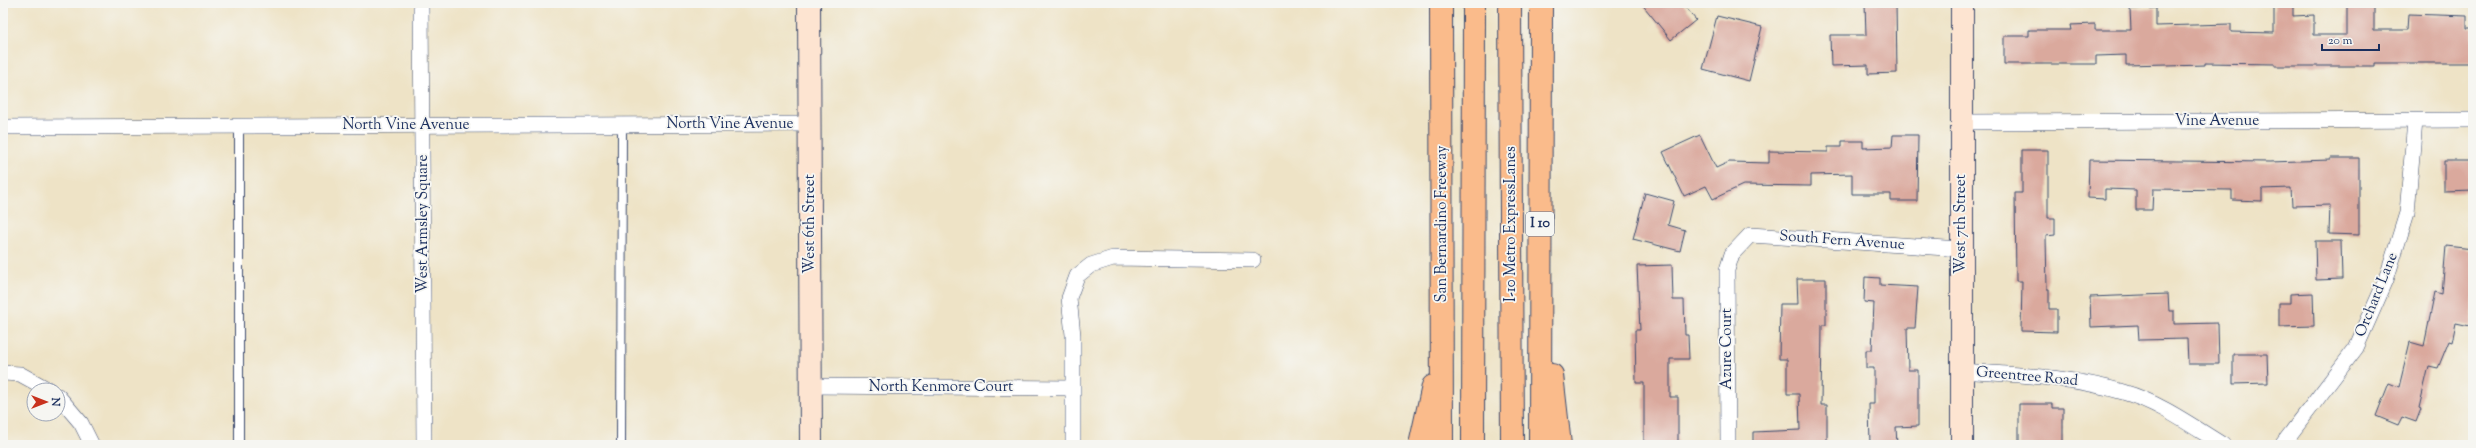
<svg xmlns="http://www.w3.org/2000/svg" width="2476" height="448" viewBox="0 0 2476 448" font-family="'Sorts Mill Goudy',serif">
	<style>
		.building { fill: #daa99d }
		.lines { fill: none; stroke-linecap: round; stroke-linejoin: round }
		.lane-casing { stroke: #3b4a6e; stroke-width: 10 }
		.street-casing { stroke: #3b4a6e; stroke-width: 16 }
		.secondary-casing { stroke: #3b4a6e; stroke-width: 24 }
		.highway-casing { stroke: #3b4a6e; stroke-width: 24 }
		.lane { stroke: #fff; stroke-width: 8 }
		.street { stroke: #fff; stroke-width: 15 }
		.secondary { stroke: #fde4d1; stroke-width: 22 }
		.highway { stroke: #fabb8b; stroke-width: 22 }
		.labels { text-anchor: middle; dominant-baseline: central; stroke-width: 3.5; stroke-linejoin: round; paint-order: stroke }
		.shield { fill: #f6f6f2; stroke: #5d6b8a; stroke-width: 1 }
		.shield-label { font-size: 14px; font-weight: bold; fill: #1b2f5e }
		.street-label { font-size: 15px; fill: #1b2f5e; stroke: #f6f6f2 }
	</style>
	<rect width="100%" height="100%" fill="#f6f6f2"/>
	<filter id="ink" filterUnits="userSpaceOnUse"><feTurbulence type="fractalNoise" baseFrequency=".025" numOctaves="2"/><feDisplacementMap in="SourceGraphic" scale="8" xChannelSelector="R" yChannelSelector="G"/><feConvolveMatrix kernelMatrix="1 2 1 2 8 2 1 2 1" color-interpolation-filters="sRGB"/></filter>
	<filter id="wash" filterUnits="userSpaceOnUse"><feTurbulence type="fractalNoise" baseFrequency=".012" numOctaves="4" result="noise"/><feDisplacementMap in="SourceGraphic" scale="16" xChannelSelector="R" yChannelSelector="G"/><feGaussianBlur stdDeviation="0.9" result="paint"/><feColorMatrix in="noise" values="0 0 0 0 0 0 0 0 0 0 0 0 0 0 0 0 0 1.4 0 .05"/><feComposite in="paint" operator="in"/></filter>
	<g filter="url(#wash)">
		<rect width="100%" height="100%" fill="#eee3c6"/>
		<g id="blocks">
			<g class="building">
				<path d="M 1641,3 L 1682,3 L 1696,20 L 1671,40 Z"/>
				<path d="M 1865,3 L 1896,3 L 1897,73 L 1868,74 L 1868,65 L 1831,66 L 1830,35 L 1866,35 Z"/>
				<path d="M 2274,3 L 2293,3 L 2293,16 L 2314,15 L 2314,35 L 2347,35 L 2347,3 L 2374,3 L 2374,30 L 2407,30 L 2408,14 L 2467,16 L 2467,28 L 2473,28 L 2473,63 L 2374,63 L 2374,66 L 2275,66 L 2275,64 L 2205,63 L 2205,65 L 2167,66 L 2167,64 L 2126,65 L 2126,55 L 2096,56 L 2096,64 L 2004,64 L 2004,36 L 2029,36 L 2029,30 L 2071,30 L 2070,25 L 2095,24 L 2095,30 L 2131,30 L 2130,9 L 2156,8 L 2156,26 L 2231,24 L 2231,32 L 2274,33 Z"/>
				<path d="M 1717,16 L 1762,27 L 1749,81 L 1703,69 Z"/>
				<path d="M 1700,135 L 1716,168 L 1729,162 L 1769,163 L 1769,151 L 1828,152 L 1828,147 L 1842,147 L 1842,141 L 1863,141 L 1863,148 L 1892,147 L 1893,135 L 1918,135 L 1917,201 L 1891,201 L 1891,194 L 1852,194 L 1852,174 L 1811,175 L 1811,186 L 1743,185 L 1713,199 L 1706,186 L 1684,196 L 1663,152 Z"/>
				<path d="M 2022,150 L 2048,150 L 2048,218 L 2055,218 L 2055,235 L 2046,236 L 2047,289 L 2049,289 L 2049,309 L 2057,309 L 2057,332 L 2021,331 L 2022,281 L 2016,281 L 2015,193 L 2022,193 Z"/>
				<path d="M 2330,158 L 2359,158 L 2359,235 L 2329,234 L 2330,205 L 2292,206 L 2291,188 L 2262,189 L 2262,201 L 2232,200 L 2232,190 L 2153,189 L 2152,210 L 2136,210 L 2136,190 L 2105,189 L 2105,199 L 2088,198 L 2089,160 L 2270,162 L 2330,160 Z"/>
				<path d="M 2444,161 L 2473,161 L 2473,191 L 2444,192 Z"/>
				<path d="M 1645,193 L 1674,201 L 1668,225 L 1685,230 L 1680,251 L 1633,239 Z"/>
				<path d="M 2315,241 L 2341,241 L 2342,279 L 2316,280 Z"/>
				<path d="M 2446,246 L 2473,249 L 2473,310 L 2470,326 L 2456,323 L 2452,342 L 2449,341 L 2438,368 L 2429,366 L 2419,408 L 2421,409 L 2416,422 L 2402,417 L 2398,425 L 2376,416 L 2389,383 L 2399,387 L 2410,342 L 2424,346 L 2435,292 L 2442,294 Z"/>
				<path d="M 1672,265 L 1673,300 L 1684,300 L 1685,335 L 1688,335 L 1689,359 L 1670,359 L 1670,397 L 1678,397 L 1678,445 L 1644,445 L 1644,383 L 1636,383 L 1635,330 L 1640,330 L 1637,266 Z"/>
				<path d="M 1865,277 L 1880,278 L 1880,285 L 1918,287 L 1915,328 L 1907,328 L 1908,370 L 1918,370 L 1918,426 L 1896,427 L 1897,445 L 1870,445 L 1869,404 L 1874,404 L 1874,368 L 1866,368 L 1866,350 L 1872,350 L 1874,303 L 1864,302 Z"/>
				<path d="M 1797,279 L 1826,279 L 1826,325 L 1822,325 L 1821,405 L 1827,405 L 1827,445 L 1753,445 L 1753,432 L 1800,430 L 1799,394 L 1787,394 L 1787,359 L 1779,359 L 1780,304 L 1798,304 Z"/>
				<path d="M 2313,293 L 2314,326 L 2279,327 L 2279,303 L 2290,303 L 2290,294 Z"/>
				<path d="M 2168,294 L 2169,311 L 2174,311 L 2174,324 L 2218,323 L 2219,364 L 2188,364 L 2187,339 L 2139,340 L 2138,325 L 2091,327 L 2090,297 Z"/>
				<path d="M 2233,354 L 2267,354 L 2268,383 L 2233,384 Z"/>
				<path d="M 2019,404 L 2052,404 L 2052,408 L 2063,408 L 2063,445 L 2019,445 Z"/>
			</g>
		</g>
	</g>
	<g filter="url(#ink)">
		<use href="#blocks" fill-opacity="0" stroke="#3b4a6e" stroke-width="1"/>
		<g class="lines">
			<g class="lane-casing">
				<g id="lane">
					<path d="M 239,126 L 239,445"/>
					<path d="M 621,445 L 622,125"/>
				</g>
			</g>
			<g class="street-casing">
				<g id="street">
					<path d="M 421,3 L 424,445"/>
					<path d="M 1961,122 L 2473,120"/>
					<path d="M 3,127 L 809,124"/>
					<path d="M 1961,371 C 2016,375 2070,376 2123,392 C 2159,402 2192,426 2223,445"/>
					<path d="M 3,373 L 20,374 L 49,390"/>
					<path d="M 810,386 L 1072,388"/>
					<path d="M 58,396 L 81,423 L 92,445"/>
					<path d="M 1073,445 L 1073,335 L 1069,298 L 1077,276 L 1091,265 L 1113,258 L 1253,260"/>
					<path d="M 1728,445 L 1727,270 L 1732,254 L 1750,235 L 1961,249"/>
					<path d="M 2282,445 L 2356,348 L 2386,280 L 2407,213 L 2415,121"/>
				</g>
			</g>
			<g class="secondary-casing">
				<g id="secondary">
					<path d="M 809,3 L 811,445"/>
					<path d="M 1962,445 L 1962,3"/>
				</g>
			</g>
			<g class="highway-casing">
				<g id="highway">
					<path d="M 1441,3 L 1442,445"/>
					<path d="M 1510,3 L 1512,445"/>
					<path d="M 1552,375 L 1560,445"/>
					<path d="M 1420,445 L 1433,386"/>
					<path d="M 1473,445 L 1474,3"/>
					<path d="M 1540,445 L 1541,3"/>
				</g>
			</g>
			<use href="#lane" class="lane"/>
			<use href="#street" class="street"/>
			<use href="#secondary" class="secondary"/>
			<use href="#highway" class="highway"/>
		</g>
	</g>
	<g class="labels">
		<rect class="shield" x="1526" y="212" width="28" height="24" rx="3"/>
		<g class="shield-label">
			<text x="1540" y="224">I 10</text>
		</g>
		<g class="street-label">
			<text x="2217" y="121">Vine Avenue</text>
			<text x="730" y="124">North Vine Avenue</text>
			<text x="406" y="125">North Vine Avenue</text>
			<text transform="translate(423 224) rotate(-90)">West Armsley Square</text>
			<text transform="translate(810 224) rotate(-90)">West 6th Street</text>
			<text transform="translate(1442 224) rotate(-90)">San Bernardino Freeway</text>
			<text transform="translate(1511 224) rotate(-90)">I-10 Metro ExpressLanes</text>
			<text transform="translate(1961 224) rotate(-90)">West 7th Street</text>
			<text transform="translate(1842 241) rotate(4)">South Fern Avenue</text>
			<text transform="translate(2377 295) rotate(-68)">Orchard Lane</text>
			<text transform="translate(1727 349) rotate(-90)">Azure Court</text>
			<text transform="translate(2027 377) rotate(5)">Greentree Road</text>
			<text x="941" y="387">North Kenmore Court</text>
		</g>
	</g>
	<rect width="2476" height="448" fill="none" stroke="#f6f6f2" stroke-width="16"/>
	<g transform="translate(46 402) rotate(90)"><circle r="19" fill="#f6f6f2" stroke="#9ea6b7"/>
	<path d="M0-3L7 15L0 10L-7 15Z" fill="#c8321e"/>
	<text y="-6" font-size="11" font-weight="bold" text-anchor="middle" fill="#1b2f5e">N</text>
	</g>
	<path d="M2322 44v6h57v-6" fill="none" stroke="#1b2f5e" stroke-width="2"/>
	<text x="2328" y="44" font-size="12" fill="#1b2f5e" stroke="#f6f6f2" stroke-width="3" paint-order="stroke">20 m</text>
</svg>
